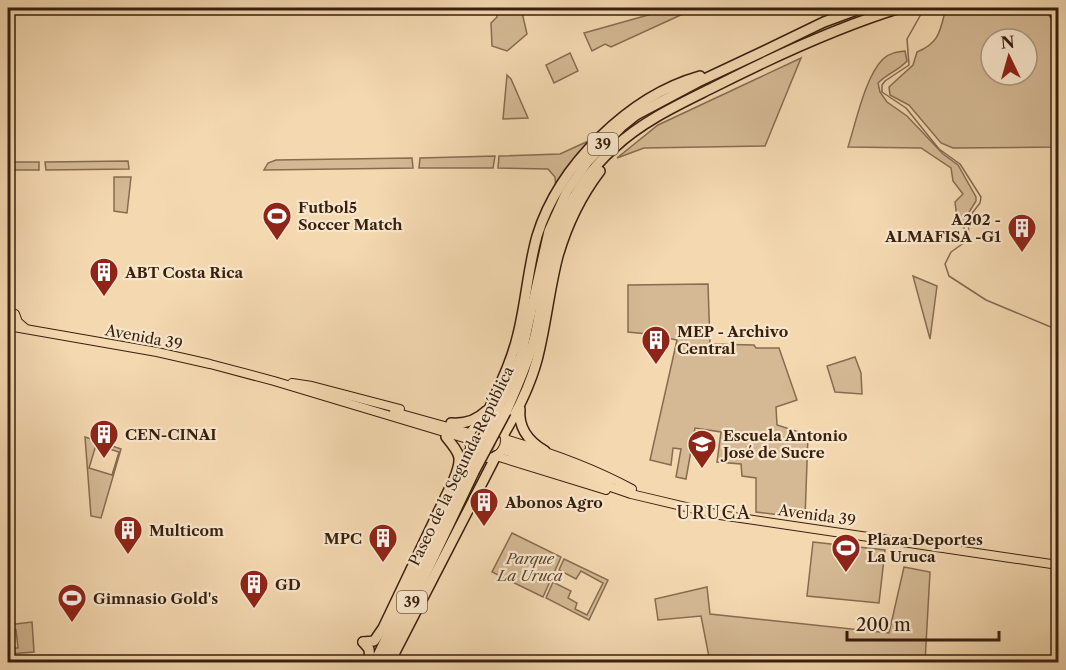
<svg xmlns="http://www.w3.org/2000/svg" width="1066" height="670" viewBox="0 0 1066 670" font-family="'Libre Caslon Text',serif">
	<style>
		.green { fill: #d4b994; stroke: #866c50; stroke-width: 1.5; fill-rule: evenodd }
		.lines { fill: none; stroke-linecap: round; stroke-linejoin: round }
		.stream { stroke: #82684e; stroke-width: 1.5 }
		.major-tunnel { stroke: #ceb38f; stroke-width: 8; stroke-dasharray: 8 4; stroke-linecap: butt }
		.major-casing { stroke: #381f0d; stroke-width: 10 }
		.highway-casing { stroke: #381f0d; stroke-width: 12 }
		.major { stroke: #f4d8b0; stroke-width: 8 }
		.highway { stroke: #f4d8b0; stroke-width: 9 }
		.highway-bridge-casing { stroke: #381f0d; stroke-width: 12; stroke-linecap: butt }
		.highway-bridge { stroke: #f4d8b0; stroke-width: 9 }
		.labels { text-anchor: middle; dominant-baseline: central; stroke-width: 4.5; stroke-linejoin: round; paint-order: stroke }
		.shield { fill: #f8e6cc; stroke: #725b46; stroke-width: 1.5 }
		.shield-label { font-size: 14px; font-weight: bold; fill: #381f0d }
		.poi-label { font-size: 15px; font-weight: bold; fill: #381f0d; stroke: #f8e6cc; text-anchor: start }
		.street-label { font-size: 15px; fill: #381f0d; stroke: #f8e6cc }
		.park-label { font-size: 15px; font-style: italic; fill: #5f462f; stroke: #f8e6cc }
		.quarter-label { font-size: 18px; letter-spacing: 1.5px; fill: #381f0d; stroke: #f8e6cc }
	</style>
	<rect width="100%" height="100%" fill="#f4d8b0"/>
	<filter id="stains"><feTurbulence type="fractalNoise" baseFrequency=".00333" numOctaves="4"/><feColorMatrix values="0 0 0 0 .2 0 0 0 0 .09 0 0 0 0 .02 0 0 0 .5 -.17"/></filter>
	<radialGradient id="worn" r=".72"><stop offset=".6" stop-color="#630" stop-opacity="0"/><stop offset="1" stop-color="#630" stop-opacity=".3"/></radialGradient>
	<g class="green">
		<path d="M 496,8 L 521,8 L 527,34 L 507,51 L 492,46 L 491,23 L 497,17 Z"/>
		<path d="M 673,8 L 696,8 L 611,47 L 605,44 L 592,51 L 584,33 Z"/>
		<path d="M 946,8 L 1045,8 L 1058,31 L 1058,147 L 953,148 L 941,143 L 909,105 L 890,95 L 889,87 L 913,65 L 917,52 C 940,43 940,30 946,8 ZM 991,39 L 1027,39 L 1027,75 L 991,75 Z"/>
		<path d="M 905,51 L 907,61 C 899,70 887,74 878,83 L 880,92 L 887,102 L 907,116 L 943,154 L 958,165 L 976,197 L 976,201 L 966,217 L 964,228 L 957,218 L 955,202 L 963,194 L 953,181 L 951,168 L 921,148 L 848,147 C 856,122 865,77 883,59 C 889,53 897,52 905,51 Z"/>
		<path d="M 570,53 L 578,71 L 554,83 L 546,65 Z"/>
		<path d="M 801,58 L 765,146 L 644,148 L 617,158 L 658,125 Z"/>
		<path d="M 507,75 L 511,79 L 528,118 L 503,119 Z"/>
		<path d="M 595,138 L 556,191 L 555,177 L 548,169 L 498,168 L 499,156 L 560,154 Z"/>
		<path d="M 495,156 L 493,168 L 419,168 L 420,158 Z"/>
		<path d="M 412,158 L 413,168 L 264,170 L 268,163 L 276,160 Z"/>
		<path d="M 128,161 L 129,169 L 46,170 L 45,162 Z"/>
		<rect x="8" y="162" width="31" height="8"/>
		<path d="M 114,177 L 131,177 L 127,213 L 114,211 Z"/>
		<path d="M 913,276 L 937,286 L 930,339 Z"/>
		<path d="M 708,284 L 710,344 L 754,345 L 756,348 L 779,348 L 797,400 L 776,407 L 777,425 L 808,435 L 805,518 L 756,512 L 756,478 L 742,476 L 741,464 L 717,462 L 721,432 L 695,428 L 686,479 L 676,477 L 681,449 L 673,448 L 671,465 L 650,460 L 677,340 L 648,334 L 628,332 L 628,285 Z"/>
		<path d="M 855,357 L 861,373 L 862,394 L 835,392 L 827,366 Z"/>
		<path d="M 85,437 L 121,449 L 101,518 L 91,516 ZM 96,445 L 119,452 L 112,475 L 89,468 Z"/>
		<path d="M 512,533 L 561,557 L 543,597 L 492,572 Z"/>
		<path d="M 813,542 L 885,550 L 879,603 L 807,596 Z"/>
		<path d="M 564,559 L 608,580 L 589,620 L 546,598 L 553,582 L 571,591 L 568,598 L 577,603 L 575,609 L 587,615 L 603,583 L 581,571 L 576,579 L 559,570 Z"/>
		<path d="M 904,567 L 930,572 L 925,662 L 710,662 L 701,616 L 658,620 L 655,599 L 707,587 L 710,614 L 889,633 Z"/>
		<path d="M 32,622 L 34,652 L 10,654 L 11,659 L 34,657 L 34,659 L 56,658 L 58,662 L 8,662 L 8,650 L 8,652 L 12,652 L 12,648 L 18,648 L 16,630 L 12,631 L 12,635 L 8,635 L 8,625 Z"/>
	</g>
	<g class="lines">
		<path class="stream" d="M 922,8 L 920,16 L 907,39 L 909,65 L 885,81 L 882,85 L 882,92 L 906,108 L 939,149 L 960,164 L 981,197 L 980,203 L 973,212 L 969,221 L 968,240 L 951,252 L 945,264 L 949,276 L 986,300 L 1058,330"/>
		<g class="major-tunnel">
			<path d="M 466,432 L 509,446"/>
			<path d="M 464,438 L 506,451"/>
		</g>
		<g class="major-casing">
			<g id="major">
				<path d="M 8,322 L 15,314 L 18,322 L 25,328"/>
				<path d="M 8,326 L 157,352 L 210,364 L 274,381 L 464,438"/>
				<path d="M 292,383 L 312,386 L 400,409"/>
				<path d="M 394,412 L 466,432"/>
				<circle cx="487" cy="440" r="18"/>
				<path d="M 505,439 C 549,452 592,467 632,489"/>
				<path d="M 509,446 L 610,481"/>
				<path d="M 506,451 L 631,494 L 720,515 L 1058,565"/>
				<path d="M 496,456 L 606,490"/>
			</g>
		</g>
		<g class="highway-casing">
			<g id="highway">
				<path d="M 1053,8 L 1058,21"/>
				<path d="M 498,409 L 521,356 L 549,231 L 567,191 L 588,161 L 621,127 L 636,115 L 698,82 L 764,51 L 824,22 L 862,8"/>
				<path d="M 520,409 C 518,428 528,441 545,451"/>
				<path d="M 506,412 C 516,389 527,365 534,340 C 543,305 544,267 557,233 C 569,200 589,170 615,147 C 643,121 678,105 712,88 C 773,57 835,28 900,8"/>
				<path d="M 451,423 C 465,424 476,421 486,411"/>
				<path d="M 483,423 C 495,394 511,365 518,334 C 526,302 528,268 537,236 C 559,165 629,96 700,76"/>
				<path d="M 504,434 C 518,410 530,386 537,360 C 546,326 549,290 558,256 C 567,225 581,196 600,171"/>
				<path d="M 460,469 L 471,449"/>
				<path d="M 363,642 L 374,641 L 383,628 L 454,479 C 463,457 460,454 446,437"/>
				<path d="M 363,642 L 369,649 L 370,662"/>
				<path d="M 387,655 L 474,472"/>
				<path d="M 375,662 L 467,468"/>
				<path d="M 390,662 L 496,456"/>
			</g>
		</g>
		<use href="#major" class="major"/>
		<use href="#highway" class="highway"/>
		<g class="highway-bridge-casing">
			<g id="highway-bridge">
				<path d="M 467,468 L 498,409"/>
				<path d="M 474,472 L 506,412"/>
			</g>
		</g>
		<use href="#highway-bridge" class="highway-bridge"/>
	</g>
	<defs>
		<g id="stadium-pin" transform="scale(1.5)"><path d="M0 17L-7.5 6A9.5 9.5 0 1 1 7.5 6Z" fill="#8f2418" stroke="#f8e6cc"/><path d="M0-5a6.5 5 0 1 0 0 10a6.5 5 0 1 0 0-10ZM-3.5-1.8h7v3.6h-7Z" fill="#fff"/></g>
		<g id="building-pin" transform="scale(1.5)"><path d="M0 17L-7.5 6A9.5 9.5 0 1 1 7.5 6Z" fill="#8f2418" stroke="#f8e6cc"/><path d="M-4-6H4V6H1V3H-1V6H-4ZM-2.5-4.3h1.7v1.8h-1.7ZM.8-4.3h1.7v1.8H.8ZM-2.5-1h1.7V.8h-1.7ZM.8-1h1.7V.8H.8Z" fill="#fff"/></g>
		<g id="school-pin" transform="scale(1.5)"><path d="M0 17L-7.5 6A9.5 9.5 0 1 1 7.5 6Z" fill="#8f2418" stroke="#f8e6cc"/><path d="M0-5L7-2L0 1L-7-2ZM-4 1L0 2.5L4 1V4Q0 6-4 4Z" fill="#fff"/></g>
	</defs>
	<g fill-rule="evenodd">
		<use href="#stadium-pin" x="277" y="216"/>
		<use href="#building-pin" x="1022" y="228"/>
		<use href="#building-pin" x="104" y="272"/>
		<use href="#building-pin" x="656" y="340"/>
		<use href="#building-pin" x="104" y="434"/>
		<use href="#school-pin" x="702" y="444"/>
		<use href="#building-pin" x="484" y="502"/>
		<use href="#building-pin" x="128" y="530"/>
		<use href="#building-pin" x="383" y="538"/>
		<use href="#stadium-pin" x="846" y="548"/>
		<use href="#building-pin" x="254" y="584"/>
		<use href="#stadium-pin" x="72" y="598"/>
	</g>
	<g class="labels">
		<g class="shield">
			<rect x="588" y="133" width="30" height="22" rx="4.5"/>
			<rect x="397" y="591" width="30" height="22" rx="4.5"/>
		</g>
		<g class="shield-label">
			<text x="603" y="144">39</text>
			<text x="412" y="602">39</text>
		</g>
		<g class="poi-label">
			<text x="298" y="207">Futbol5<tspan x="298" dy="17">Soccer Match</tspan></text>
			<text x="1001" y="219" text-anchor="end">A202 -<tspan x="1001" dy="17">ALMAFISA -G1</tspan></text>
			<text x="125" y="272">ABT Costa Rica</text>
			<text x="677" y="331">MEP - Archivo<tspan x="677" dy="17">Central</tspan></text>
			<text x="125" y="434">CEN-CINAI</text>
			<text x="723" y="435">Escuela Antonio<tspan x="723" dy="17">José de Sucre</tspan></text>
			<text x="505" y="502">Abonos Agro</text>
			<text x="149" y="530">Multicom</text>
			<text x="362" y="538" text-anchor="end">MPC</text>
			<text x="867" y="539">Plaza Deportes<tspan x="867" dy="17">La Uruca</tspan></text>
			<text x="275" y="584">GD</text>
			<text x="93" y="598">Gimnasio Gold's</text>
		</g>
		<g class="street-label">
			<text transform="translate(144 337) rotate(11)">Avenida 39</text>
			<text transform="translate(461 466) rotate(-64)">Paseo de la Segunda República</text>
			<text transform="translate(817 515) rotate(8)">Avenida 39</text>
		</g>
		<g class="park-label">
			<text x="530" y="558">Parque<tspan x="530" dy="17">La Uruca</tspan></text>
		</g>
		<g class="quarter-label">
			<text x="714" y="513">URUCA</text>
		</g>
	</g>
	<rect width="1066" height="670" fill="none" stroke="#f4d8b0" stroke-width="30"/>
	<rect x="9" y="9" width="1048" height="652" fill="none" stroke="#381f0d" stroke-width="3"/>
	<rect x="15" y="15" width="1036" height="640" fill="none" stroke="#381f0d" stroke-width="1.5"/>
	<g transform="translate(1009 57) rotate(355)"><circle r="28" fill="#f8e6cc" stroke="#ab9680" stroke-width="1.5"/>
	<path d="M0-4.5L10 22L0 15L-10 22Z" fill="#8f2418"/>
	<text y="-9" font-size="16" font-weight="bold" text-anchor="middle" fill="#381f0d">N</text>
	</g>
	<path d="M847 631v9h152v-9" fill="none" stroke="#381f0d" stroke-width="3"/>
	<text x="856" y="631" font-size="18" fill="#381f0d" stroke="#f8e6cc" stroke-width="4.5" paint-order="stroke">200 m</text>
	<rect width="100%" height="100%" filter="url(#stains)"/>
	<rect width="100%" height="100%" fill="url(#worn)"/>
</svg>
